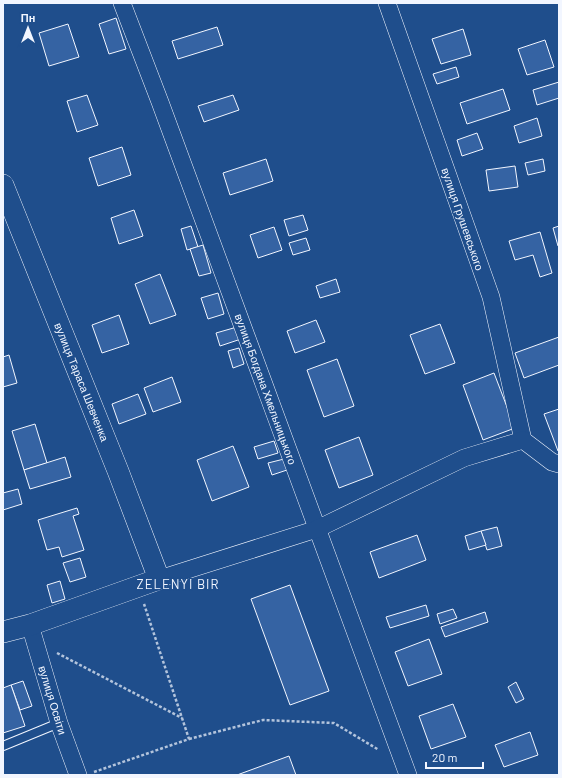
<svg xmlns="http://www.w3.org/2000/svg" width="562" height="778" viewBox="0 0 562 778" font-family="Barlow,sans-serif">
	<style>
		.building { fill: #3563a3; stroke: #f2f6ff }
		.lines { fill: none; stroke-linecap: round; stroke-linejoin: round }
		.service-casing { stroke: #f2f6ff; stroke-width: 10 }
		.minor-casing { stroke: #f2f6ff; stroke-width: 18 }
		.tertiary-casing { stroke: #f2f6ff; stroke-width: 22 }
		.path { stroke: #b3c4dc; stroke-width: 2.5; stroke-dasharray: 3 2; stroke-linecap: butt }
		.service { stroke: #1f4e8c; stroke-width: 8 }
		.minor { stroke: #1f4e8c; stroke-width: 17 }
		.tertiary { stroke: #1f4e8c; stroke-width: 21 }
		.labels { text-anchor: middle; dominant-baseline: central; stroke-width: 3; stroke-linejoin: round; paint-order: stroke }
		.street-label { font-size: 11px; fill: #f2f6ff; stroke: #1f4e8c }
		.quarter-label { font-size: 13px; letter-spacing: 1px; fill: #f2f6ff; stroke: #1f4e8c }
	</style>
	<rect width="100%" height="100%" fill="#1f4e8c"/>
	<g class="building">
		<path d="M 116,18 L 126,49 L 109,54 L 99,24 Z"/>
		<path d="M 68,24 L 79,57 L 49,66 L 39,33 Z"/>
		<path d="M 217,27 L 223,45 L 178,59 L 172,41 Z"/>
		<path d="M 463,29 L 471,55 L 441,64 L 432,39 Z"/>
		<path d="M 545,40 L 554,67 L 527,75 L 518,49 Z"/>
		<path d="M 456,67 L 459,77 L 437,84 L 433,74 Z"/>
		<path d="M 559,82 L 559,98 L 537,105 L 533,90 Z"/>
		<path d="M 503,89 L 510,110 L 467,124 L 460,103 Z"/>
		<path d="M 87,95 L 98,125 L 77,132 L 67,101 Z"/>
		<path d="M 233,95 L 239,110 L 204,122 L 198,106 Z"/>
		<path d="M 537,118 L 542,136 L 519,143 L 514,126 Z"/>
		<path d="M 477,133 L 483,149 L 462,156 L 457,140 Z"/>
		<path d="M 122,147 L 131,175 L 98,186 L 89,158 Z"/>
		<path d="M 266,159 L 273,181 L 230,195 L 223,173 Z"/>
		<path d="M 543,159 L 545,171 L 528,175 L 525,163 Z"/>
		<path d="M 515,166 L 518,187 L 489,191 L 486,170 Z"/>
		<path d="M 134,210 L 143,236 L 119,244 L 111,218 Z"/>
		<path d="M 303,215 L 308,230 L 289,236 L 284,220 Z"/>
		<path d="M 191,226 L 198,247 L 187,250 L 181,229 Z"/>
		<path d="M 559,226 L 559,246 L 558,246 L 553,228 Z"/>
		<path d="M 274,227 L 282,250 L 258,258 L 250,235 Z"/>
		<path d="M 540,232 L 552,273 L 540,277 L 533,255 L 515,260 L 509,241 Z"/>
		<path d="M 306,238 L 310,250 L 293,255 L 289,243 Z"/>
		<path d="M 203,245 L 211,273 L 199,276 L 190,249 Z"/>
		<path d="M 160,274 L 176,315 L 150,324 L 135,284 Z"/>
		<path d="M 336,279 L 340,292 L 320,298 L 316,286 Z"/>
		<path d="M 218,293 L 224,314 L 208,319 L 201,298 Z"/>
		<path d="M 119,315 L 129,344 L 102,353 L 92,325 Z"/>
		<path d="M 316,320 L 325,342 L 295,353 L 287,331 Z"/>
		<path d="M 440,324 L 455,363 L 425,374 L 410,335 Z"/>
		<path d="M 237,327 L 241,339 L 220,346 L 216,333 Z"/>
		<path d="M 559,337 L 559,365 L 524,378 L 515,353 Z"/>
		<path d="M 239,348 L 244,364 L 233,368 L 228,351 Z"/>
		<path d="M 9,355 L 17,383 L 3,387 L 3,357 Z"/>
		<path d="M 337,359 L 354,406 L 324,417 L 307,370 Z"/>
		<path d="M 494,373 L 515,428 L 483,440 L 463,385 Z"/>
		<path d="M 172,377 L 181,402 L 153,412 L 144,388 Z"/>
		<path d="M 138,394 L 146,414 L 119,424 L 112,404 Z"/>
		<path d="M 559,409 L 559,450 L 558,451 L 544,414 Z"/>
		<path d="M 35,424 L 47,463 L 24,470 L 12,431 Z"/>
		<path d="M 359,437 L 373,475 L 339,488 L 325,450 Z"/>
		<path d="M 274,441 L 278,453 L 258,459 L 254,447 Z"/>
		<path d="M 233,446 L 249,487 L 212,501 L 197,460 Z"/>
		<path d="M 65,457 L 71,477 L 30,489 L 24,470 Z"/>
		<path d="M 284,459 L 287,470 L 272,475 L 268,463 Z"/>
		<path d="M 18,489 L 22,504 L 3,510 L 3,493 Z"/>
		<path d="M 77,508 L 79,514 L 73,516 L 84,550 L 62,557 L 59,547 L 47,550 L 38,520 Z"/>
		<path d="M 497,527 L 502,546 L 487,550 L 481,531 Z"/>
		<path d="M 481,531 L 486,545 L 469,550 L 465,536 Z"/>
		<path d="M 417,535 L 426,560 L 379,578 L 370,552 Z"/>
		<path d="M 80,558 L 86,577 L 70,582 L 63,563 Z"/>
		<path d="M 60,581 L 65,599 L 52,603 L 47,585 Z"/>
		<path d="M 290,585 L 329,691 L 290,705 L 251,599 Z"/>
		<path d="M 426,605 L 429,616 L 390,628 L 386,617 Z"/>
		<path d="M 453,609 L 457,618 L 440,624 L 437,614 Z"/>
		<path d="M 485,612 L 488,622 L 445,637 L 441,627 Z"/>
		<path d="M 429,639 L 442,674 L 408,686 L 395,652 Z"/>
		<path d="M 23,681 L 32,706 L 20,710 L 11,685 Z"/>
		<path d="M 516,682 L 524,699 L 516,703 L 508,687 Z"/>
		<path d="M 11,685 L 25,726 L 3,733 L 3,688 Z"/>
		<path d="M 453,704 L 466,737 L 431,749 L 419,716 Z"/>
		<path d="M 530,732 L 538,755 L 504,767 L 495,745 Z"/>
		<path d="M 289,756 L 296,775 L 237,775 Z"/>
	</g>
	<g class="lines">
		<g class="service-casing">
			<path id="service" d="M 3,746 L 59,723"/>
		</g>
		<g class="minor-casing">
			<g id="minor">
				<path d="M 122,3 L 160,102 L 408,775"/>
				<path d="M 387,3 L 491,297 L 523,440"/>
				<path d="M 159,579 L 317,529 L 464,458 L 523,440 L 552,462 L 559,464"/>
				<path d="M 30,625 L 59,723 L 78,775"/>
			</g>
		</g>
		<g class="tertiary-casing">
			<path id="tertiary" d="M 3,185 L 118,471 L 159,579 L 30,625 L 3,632"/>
		</g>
		<g class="path">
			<path d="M 57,653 L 182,718"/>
			<path d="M 189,739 L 263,720 L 334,723 L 379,750"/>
			<path d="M 94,772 L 189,739 L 144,604"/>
		</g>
		<use href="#service" class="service"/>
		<use href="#minor" class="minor"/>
		<use href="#tertiary" class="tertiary"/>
	</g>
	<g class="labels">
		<g class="street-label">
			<text transform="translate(463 219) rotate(71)">вулиця Грушевського</text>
			<text transform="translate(82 382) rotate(68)">вулиця Тараса Шевченка</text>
			<text transform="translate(266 389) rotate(70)">вулиця Богдана Хмельницького</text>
			<text transform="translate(53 700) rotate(73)">вулиця Освіти</text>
		</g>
		<g class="quarter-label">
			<text x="178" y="584">ZELENYI BIR</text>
		</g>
	</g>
	<rect width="562" height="778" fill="none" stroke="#f2f6ff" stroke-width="8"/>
	<g transform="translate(28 28)" stroke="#1f4e8c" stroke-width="3" paint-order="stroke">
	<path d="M0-3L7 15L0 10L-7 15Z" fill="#f2f6ff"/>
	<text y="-6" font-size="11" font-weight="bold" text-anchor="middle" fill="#f2f6ff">Пн</text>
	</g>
	<path d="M426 762v6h57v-6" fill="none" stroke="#f2f6ff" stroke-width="2"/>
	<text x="432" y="762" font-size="12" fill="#f2f6ff" stroke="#1f4e8c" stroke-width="3" paint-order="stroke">20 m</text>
</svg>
